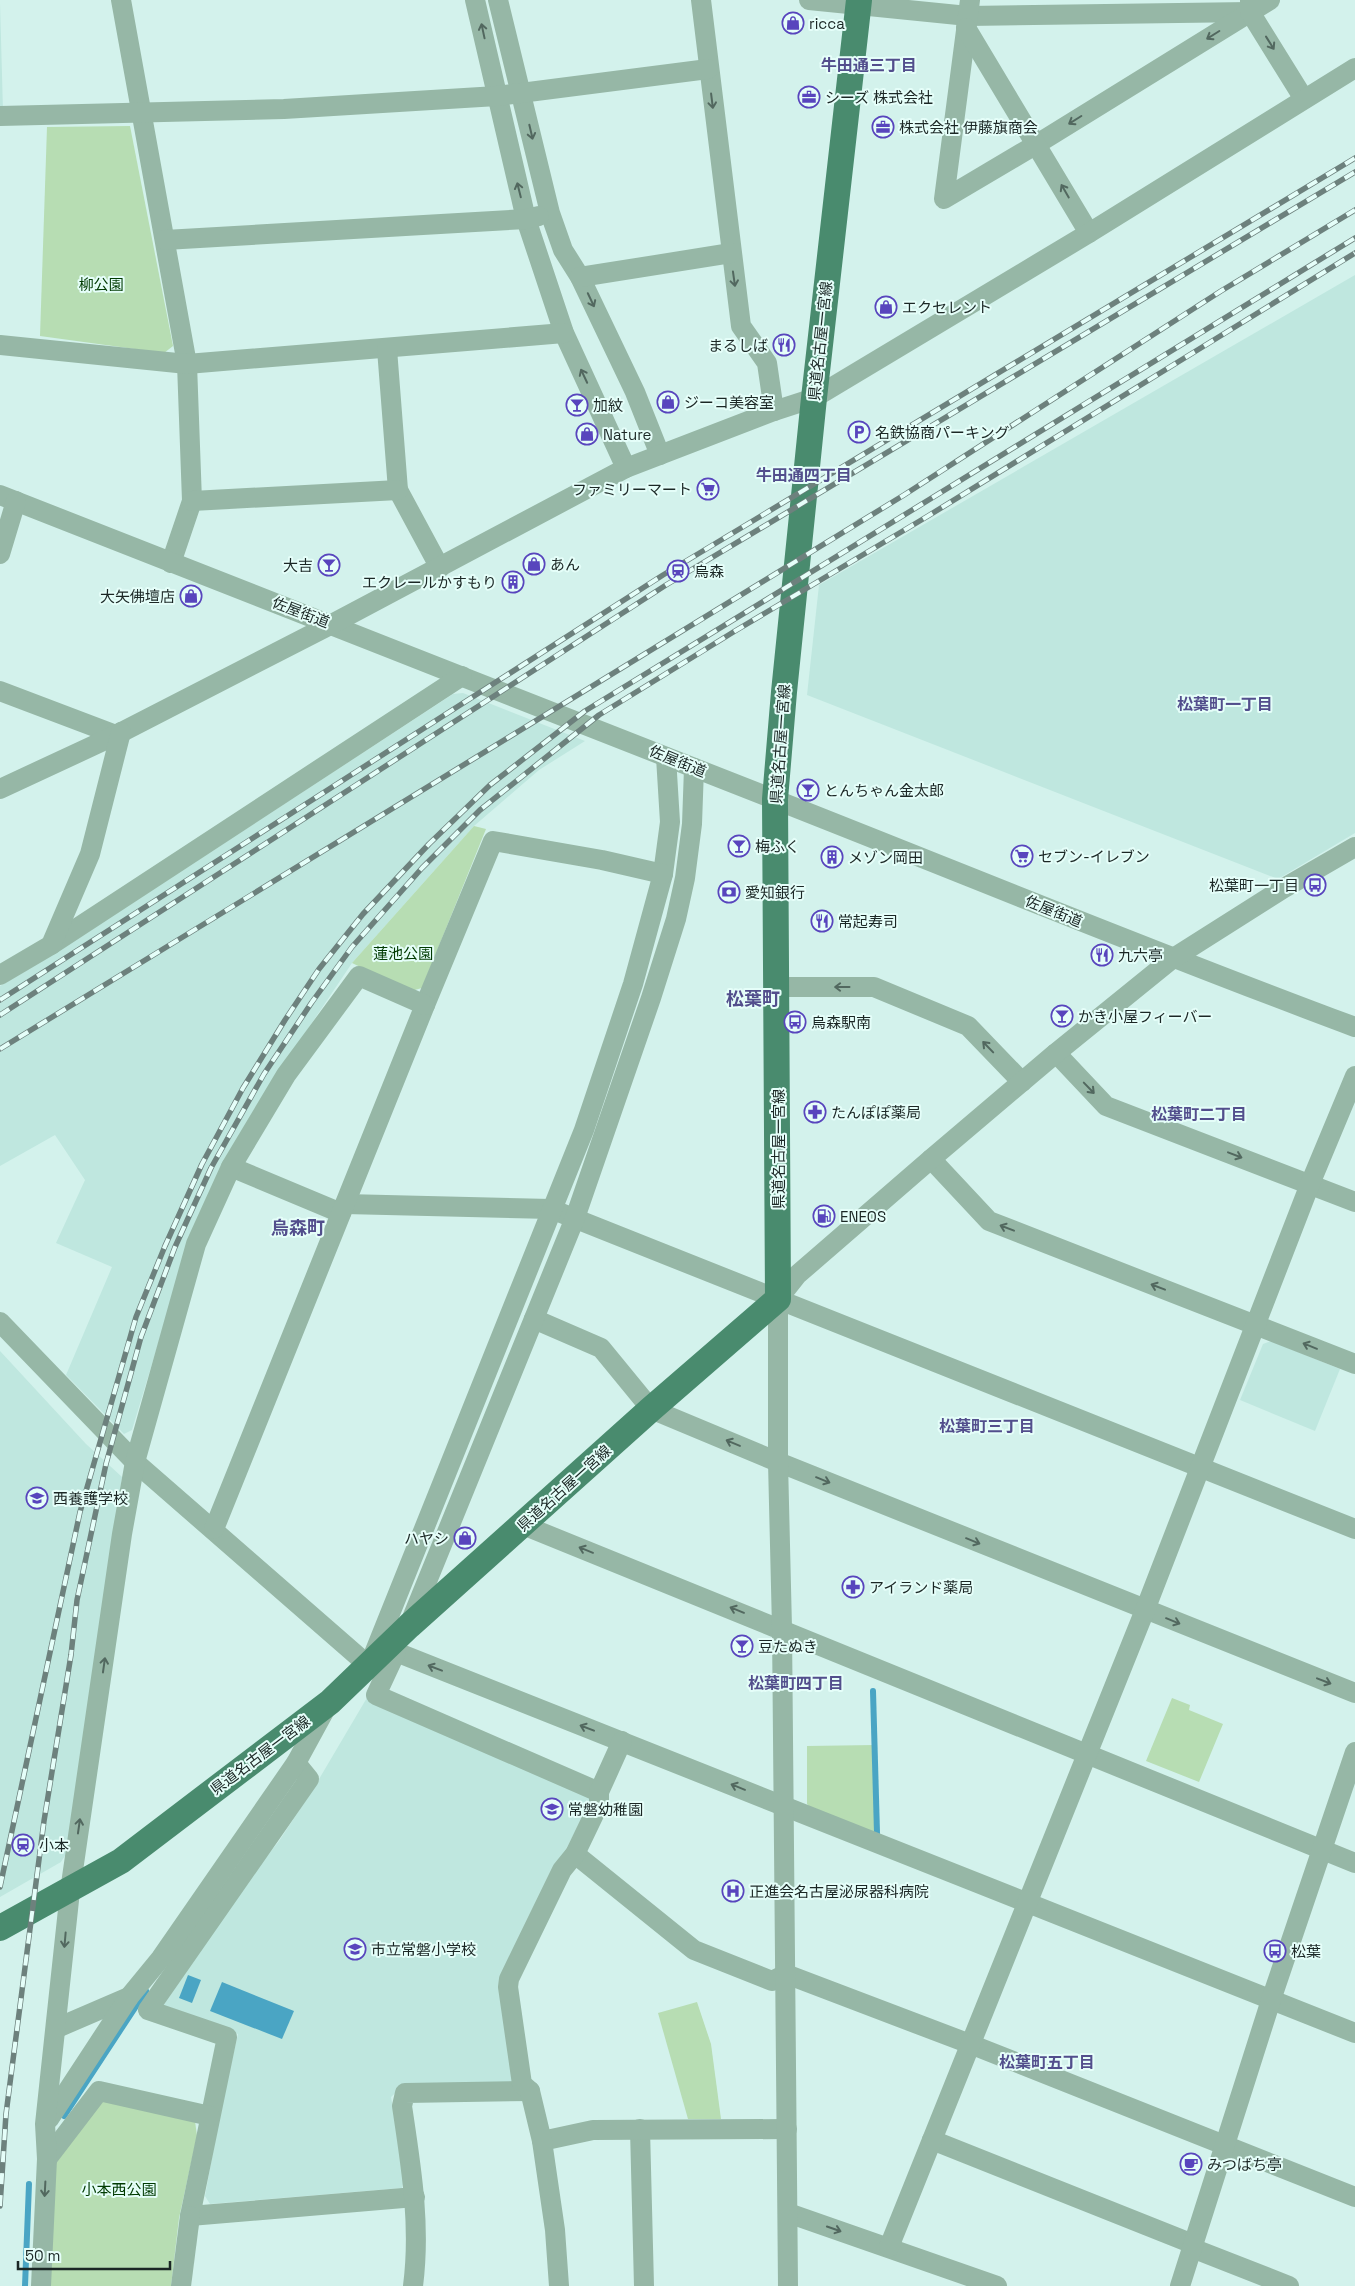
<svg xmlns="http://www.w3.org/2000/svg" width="1355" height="2286" viewBox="0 0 1355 2286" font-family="'Space Grotesk','Noto Sans JP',sans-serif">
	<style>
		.built { fill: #bfe7df }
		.green { fill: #b7ddb3 }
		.water { fill: #4aa5c4 }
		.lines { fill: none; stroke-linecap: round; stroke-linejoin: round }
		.stream { stroke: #4aa5c4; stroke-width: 6 }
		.minor { stroke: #96b7a6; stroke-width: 20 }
		.major { stroke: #498b6e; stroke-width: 26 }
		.rail-casing { stroke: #6d817d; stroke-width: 5.5 }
		.rail { stroke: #e5fef9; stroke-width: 4; stroke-dasharray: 11; stroke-linecap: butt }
		.oneway { stroke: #52685f }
		.labels { text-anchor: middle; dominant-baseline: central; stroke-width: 4; stroke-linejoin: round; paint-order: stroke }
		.poi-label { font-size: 15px; fill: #1b2725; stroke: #e5fef9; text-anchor: start }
		.park-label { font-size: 15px; fill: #003a01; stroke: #e5fef9 }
		.street-label { font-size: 15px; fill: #1b2725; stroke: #e5fef9 }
		.neighbourhood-label { font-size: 16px; font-weight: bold; fill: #524e8c; stroke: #e5fef9 }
		.quarter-label { font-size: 18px; font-weight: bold; fill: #524e8c; stroke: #e5fef9 }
	</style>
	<rect width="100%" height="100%" fill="#d3f2ec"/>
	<g class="built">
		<path d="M 0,3 L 3,111 L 0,111 Z"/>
		<path d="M 1355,275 L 1355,833 L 1278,879 L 807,695 L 819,585 Z"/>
		<path d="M 463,693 L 585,741 L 539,770 L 474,826 L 352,963 L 275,1078 L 188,1245 L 132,1430 L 124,1434 L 66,1375 L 112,1267 L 56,1243 L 85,1180 L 55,1135 L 0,1166 L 0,986 L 65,947 L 453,694 Z"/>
		<path d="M 1271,1341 L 1340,1369 L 1315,1431 L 1240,1400 L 1263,1344 Z"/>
		<path d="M 0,1351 L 86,1444 L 122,1477 L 66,1854 L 61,1862 L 0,1897 Z"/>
		<path d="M 368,1696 L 593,1795 L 504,1976 L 515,2078 L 510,2085 L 403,2086 L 391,2097 L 405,2175 L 402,2188 L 210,2204 L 205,2196 L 221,2108 L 238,2034 L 161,2009 L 240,1890 L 279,1841 L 312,1791 Z"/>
	</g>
	<g class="green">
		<path d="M 130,126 L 173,346 L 164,353 L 40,336 L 47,127 Z"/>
		<path d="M 474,826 L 486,829 L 422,988 L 411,991 L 352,963 Z"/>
		<path d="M 1172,1698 L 1190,1705 L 1189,1710 L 1223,1724 L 1199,1782 L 1146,1761 Z"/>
		<path d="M 875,1745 L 877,1833 L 813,1811 L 807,1804 L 807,1746 Z"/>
		<path d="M 697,2002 L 711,2044 L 721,2119 L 688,2119 L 658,2013 Z"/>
		<path d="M 104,2098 L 195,2121 L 197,2136 L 179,2218 L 171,2286 L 47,2286 L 56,2163 Z"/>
	</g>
	<g class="water">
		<path d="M 188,1975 L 201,1980 L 192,2003 L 179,1998 Z"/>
		<path d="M 222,1982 L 294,2011 L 282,2039 L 210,2011 Z"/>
	</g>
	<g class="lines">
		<g class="stream">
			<path d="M 873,1691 L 877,1833"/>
			<path d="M 64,2116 L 146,1991"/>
			<path d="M 25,2286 L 29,2184"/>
		</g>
		<g class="minor">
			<path d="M 121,0 L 187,364 L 192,501 L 171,563"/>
			<path d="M 475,0 L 526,219 L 564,333 L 626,468"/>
			<path d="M 498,0 L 550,213 L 563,250 L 580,277 L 635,392 L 660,455"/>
			<path d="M 701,0 L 741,326 L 767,363 L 774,411"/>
			<path d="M 809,0 L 968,16 L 1250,12"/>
			<path d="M 970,0 L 944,199 L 1037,144 L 1270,0"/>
			<path d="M 1250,0 L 1250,12 L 1304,99"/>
			<path d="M 966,28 L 1089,233"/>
			<path d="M 0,116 L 284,109 L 497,96 L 708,69"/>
			<path d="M 165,240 L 526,219 L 539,216"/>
			<path d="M 580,277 L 731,253"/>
			<path d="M 0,345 L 187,364 L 564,333"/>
			<path d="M 387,349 L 398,490 L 440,568"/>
			<path d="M 0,495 C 258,598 518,697 776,800 C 969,876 1161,955 1355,1027"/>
			<path d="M 192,501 L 398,490"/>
			<path d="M 0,554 L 16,501"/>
			<path d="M 0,691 L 116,735"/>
			<path d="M 0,789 L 116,735 L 332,624 L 626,468 L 774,411 L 814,398 L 1089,233 L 1355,68"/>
			<path d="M 51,945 L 462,676"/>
			<path d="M 0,975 L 51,945 L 90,854 L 121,732"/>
			<path d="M 777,987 L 874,987 L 968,1026 L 1022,1082"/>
			<path d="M 1056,1053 L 1106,1106 L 1355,1202"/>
			<path d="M 931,1159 L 989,1221 L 1355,1364"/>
			<path d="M 231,1167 L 341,1213"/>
			<path d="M 345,1204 L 551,1209 L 1355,1529"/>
			<path d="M 534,1319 L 601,1348 L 651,1409 L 778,1462 L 1355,1693"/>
			<path d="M 0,1322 L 135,1462 L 369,1666 L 584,1130 L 633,984 L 663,874 L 670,822 L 666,757"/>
			<path d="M 523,1525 L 1355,1863"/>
			<path d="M 214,1529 L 425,1005 L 493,841 L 602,860 L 663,874"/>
			<path d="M 410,1623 L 575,1218 L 651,998 L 676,919 L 685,878 L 692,824 L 694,768"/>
			<path d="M 389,1646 L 396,1652 L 1355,2033"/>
			<path d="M 396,1652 L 376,1695 L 599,1792"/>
			<path d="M 296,1763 L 309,1779 L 148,2010 L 227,2037 L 190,2216 L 415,2197"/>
			<path d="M 575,1854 L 694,1950 L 772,1981 L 786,1974 L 970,2044 L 1355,2197"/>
			<path d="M 57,2028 L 129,1997"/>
			<path d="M 49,2119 L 129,1997 L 161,1958 L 296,1763 L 326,1708"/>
			<path d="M 640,2129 L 644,2286"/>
			<path d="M 932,2140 L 1193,2244"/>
			<path d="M 542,2141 L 593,2130 L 787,2129"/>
			<path d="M 47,2159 L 99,2091 L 210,2116"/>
			<path d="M 788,2213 L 997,2286"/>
			<path d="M 889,2247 L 1145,1610 L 1310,1184 L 1355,1076"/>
			<path d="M 1192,2248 L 1289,2286"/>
			<path d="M 41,2286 L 47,2159 L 45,2124 L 70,1891 L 122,1534 L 135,1462 L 196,1244 L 231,1167 L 286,1075 L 359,976 L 425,1005"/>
			<path d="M 181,2286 L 190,2216"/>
			<path d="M 413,2286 C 421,2225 411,2166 402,2106 L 405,2093 L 530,2091"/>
			<path d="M 559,2286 L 555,2230 L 542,2141 L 530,2091 L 522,2084 L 508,1987 L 509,1979 L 562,1870 L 575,1854 L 599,1804 L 599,1792 L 622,1741"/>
			<path d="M 788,2286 L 782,1628 L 778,1462 L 778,1299 L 797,1275 L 931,1159 L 1056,1053 L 1172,959 L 1284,888 L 1355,847"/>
			<path d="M 1180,2286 L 1271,2000 L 1355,1752"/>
		</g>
		<path class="major" d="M 0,1928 L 121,1861 L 330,1702 L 409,1626 L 651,1409 L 778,1299 L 775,799 L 784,692 L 814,398 L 859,0"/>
		<g class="rail-casing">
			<g id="rail">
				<path d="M 0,1000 L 663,575 L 1355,158"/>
				<path d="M 0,1015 L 666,585 L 1355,172"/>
				<path d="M 0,1049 L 904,495 L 1221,291 L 1355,210"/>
				<path d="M 0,1887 L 80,1512 L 136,1317 L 165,1246 L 202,1164 L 243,1088 L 285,1020 L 319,969 L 363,914 L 429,844 L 490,785 L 585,711 L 1355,238"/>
				<path d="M 0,2206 L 6,2114 L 44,1821 L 71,1655 L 77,1600 L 106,1464 L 141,1337 L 175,1247 L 211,1168 L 264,1074 L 312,1002 L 352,947 L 422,868 L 480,810 L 599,715 L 735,631 L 928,516 L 1355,253"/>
			</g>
		</g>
		<use href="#rail" class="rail"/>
	</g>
	<defs><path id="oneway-shaft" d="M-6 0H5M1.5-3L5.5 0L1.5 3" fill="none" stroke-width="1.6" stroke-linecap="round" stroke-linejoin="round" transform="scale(1.25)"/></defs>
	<g class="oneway">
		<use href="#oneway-shaft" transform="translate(483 31) rotate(-102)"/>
		<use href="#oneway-shaft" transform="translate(1213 35) rotate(148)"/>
		<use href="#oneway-shaft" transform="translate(1270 43) rotate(58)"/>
		<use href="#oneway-shaft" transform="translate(712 101) rotate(83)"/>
		<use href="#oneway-shaft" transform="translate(1075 120) rotate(148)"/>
		<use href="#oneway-shaft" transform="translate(531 132) rotate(77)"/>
		<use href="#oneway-shaft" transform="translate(519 190) rotate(-104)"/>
		<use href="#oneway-shaft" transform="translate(1065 191) rotate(-120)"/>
		<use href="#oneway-shaft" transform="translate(734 279) rotate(82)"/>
		<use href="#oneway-shaft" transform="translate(591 300) rotate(65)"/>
		<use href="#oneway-shaft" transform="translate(584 376) rotate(-115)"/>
		<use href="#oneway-shaft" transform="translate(842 987) rotate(180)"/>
		<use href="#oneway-shaft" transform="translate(988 1047) rotate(-134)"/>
		<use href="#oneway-shaft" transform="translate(1089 1088) rotate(46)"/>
		<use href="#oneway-shaft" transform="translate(1235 1155) rotate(21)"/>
		<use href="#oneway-shaft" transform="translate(1007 1228) rotate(-159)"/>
		<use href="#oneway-shaft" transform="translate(1158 1287) rotate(-159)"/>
		<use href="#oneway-shaft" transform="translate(1310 1346) rotate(-158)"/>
		<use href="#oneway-shaft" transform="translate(733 1443) rotate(-157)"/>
		<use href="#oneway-shaft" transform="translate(823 1480) rotate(22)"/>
		<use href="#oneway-shaft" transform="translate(973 1541) rotate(22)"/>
		<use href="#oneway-shaft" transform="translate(586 1550) rotate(-158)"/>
		<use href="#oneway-shaft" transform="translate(737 1610) rotate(-158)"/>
		<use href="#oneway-shaft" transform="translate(1173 1621) rotate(22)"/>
		<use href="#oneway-shaft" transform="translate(104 1665) rotate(-82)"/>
		<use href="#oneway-shaft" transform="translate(435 1668) rotate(-159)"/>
		<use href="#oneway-shaft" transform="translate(1324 1681) rotate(21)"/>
		<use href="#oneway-shaft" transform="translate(587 1728) rotate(-159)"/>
		<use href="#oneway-shaft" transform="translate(738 1787) rotate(-158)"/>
		<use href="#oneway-shaft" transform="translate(79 1826) rotate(-82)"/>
		<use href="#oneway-shaft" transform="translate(65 1940) rotate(95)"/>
		<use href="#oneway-shaft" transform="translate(45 2189) rotate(93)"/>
		<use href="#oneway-shaft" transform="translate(834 2229) rotate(19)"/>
	</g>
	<defs>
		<g id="shop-ring" transform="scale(1.125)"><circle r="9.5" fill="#e5fef9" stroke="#5845bd" stroke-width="1.5"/><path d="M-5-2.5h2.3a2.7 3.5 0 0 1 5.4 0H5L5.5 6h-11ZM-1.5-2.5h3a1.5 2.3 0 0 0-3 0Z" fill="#5845bd"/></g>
		<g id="office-ring" transform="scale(1.125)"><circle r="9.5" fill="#e5fef9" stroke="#5845bd" stroke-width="1.5"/><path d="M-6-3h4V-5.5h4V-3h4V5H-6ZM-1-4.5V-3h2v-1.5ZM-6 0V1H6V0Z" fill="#5845bd"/></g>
		<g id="restaurant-ring" transform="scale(1.125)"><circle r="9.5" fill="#e5fef9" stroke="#5845bd" stroke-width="1.5"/><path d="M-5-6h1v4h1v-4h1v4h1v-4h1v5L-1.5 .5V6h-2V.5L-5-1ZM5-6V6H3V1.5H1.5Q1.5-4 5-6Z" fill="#5845bd"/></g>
		<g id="bar-ring" transform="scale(1.125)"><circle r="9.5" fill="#e5fef9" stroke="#5845bd" stroke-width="1.5"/><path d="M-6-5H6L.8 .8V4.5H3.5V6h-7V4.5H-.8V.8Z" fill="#5845bd"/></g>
		<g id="parking-ring" transform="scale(1.125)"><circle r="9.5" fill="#e5fef9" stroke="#5845bd" stroke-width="1.5"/><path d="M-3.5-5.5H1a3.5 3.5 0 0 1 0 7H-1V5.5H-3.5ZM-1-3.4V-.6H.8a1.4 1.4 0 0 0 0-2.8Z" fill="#5845bd"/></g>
		<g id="supermarket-ring" transform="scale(1.125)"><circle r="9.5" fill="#e5fef9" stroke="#5845bd" stroke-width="1.5"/><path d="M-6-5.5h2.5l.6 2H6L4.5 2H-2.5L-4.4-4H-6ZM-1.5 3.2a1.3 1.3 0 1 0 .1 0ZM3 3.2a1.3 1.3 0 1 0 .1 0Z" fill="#5845bd"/></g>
		<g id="station-ring" transform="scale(1.125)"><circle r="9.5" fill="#e5fef9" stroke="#5845bd" stroke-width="1.5"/><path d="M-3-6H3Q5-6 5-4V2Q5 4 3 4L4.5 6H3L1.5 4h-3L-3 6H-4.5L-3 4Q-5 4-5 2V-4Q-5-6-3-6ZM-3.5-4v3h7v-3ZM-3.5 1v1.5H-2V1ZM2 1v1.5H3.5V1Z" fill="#5845bd"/></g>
		<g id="building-ring" transform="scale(1.125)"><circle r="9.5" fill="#e5fef9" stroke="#5845bd" stroke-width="1.5"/><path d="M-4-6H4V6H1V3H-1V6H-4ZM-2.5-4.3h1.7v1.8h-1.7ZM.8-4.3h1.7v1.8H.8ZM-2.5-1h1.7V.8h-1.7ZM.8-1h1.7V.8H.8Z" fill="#5845bd"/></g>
		<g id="bus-ring" transform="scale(1.125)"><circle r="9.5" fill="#e5fef9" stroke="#5845bd" stroke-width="1.5"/><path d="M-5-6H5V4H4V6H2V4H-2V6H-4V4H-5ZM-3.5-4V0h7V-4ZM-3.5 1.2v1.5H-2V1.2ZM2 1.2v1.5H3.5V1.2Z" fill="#5845bd"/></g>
		<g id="bank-ring" transform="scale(1.125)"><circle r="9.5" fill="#e5fef9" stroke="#5845bd" stroke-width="1.5"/><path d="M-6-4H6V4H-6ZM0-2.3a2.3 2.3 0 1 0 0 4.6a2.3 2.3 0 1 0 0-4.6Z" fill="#5845bd"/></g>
		<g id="pharmacy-ring" transform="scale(1.125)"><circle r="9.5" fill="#e5fef9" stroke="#5845bd" stroke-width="1.5"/><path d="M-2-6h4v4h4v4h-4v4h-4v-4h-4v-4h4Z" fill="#5845bd"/></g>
		<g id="fuel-ring" transform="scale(1.125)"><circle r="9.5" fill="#e5fef9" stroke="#5845bd" stroke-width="1.5"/><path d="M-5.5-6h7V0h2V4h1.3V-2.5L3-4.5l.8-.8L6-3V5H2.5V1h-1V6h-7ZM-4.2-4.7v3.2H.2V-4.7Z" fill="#5845bd"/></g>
		<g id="school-ring" transform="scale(1.125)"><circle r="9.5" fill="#e5fef9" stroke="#5845bd" stroke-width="1.5"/><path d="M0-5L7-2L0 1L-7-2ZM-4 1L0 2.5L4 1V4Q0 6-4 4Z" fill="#5845bd"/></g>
		<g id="hospital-ring" transform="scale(1.125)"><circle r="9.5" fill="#e5fef9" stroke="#5845bd" stroke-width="1.5"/><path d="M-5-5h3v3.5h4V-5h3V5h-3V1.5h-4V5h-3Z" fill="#5845bd"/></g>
		<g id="cafe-ring" transform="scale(1.125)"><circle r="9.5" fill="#e5fef9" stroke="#5845bd" stroke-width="1.5"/><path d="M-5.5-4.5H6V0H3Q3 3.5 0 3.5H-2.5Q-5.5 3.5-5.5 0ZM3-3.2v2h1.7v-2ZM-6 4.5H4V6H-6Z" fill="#5845bd"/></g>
	</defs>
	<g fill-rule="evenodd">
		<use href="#shop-ring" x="793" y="23"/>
		<use href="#office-ring" x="809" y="97"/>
		<use href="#office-ring" x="883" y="127"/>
		<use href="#shop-ring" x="886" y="307"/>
		<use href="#restaurant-ring" x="784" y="345"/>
		<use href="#shop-ring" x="668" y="402"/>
		<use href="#bar-ring" x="577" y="405"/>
		<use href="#parking-ring" x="859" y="432"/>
		<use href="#shop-ring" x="587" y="434"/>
		<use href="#supermarket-ring" x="708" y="489"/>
		<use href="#shop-ring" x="534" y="564"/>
		<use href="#bar-ring" x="329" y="565"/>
		<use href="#station-ring" x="678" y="571"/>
		<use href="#building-ring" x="513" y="582"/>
		<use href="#shop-ring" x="191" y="596"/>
		<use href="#bar-ring" x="808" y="790"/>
		<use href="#bar-ring" x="739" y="846"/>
		<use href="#supermarket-ring" x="1022" y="856"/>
		<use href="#building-ring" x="832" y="857"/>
		<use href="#bus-ring" x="1315" y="885"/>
		<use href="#bank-ring" x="729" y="892"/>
		<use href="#restaurant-ring" x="822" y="921"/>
		<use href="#restaurant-ring" x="1102" y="955"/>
		<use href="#bar-ring" x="1062" y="1016"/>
		<use href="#bus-ring" x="795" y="1022"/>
		<use href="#pharmacy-ring" x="815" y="1112"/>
		<use href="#fuel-ring" x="824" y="1216"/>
		<use href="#school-ring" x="37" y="1498"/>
		<use href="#shop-ring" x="465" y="1538"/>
		<use href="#pharmacy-ring" x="853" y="1587"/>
		<use href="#bar-ring" x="742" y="1646"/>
		<use href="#school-ring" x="552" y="1809"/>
		<use href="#station-ring" x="23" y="1845"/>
		<use href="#hospital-ring" x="733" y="1891"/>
		<use href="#school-ring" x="355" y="1949"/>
		<use href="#bus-ring" x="1275" y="1951"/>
		<use href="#cafe-ring" x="1191" y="2164"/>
	</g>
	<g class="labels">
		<g class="poi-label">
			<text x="809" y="23">ricca</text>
			<text x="825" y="97">シーズ 株式会社</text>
			<text x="899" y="127">株式会社 伊藤旗商会</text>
			<text x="902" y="307">エクセレント</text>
			<text x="768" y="345" text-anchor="end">まるしば</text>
			<text x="684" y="402">ジーコ美容室</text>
			<text x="593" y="405">加紋</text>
			<text x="875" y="432">名鉄協商パーキング</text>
			<text x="603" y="434">Nature</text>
			<text x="692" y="489" text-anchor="end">ファミリーマート</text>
			<text x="550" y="564">あん</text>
			<text x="313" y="565" text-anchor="end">大吉</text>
			<text x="694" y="571">烏森</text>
			<text x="497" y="582" text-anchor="end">エクレールかすもり</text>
			<text x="175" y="596" text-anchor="end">大矢佛壇店</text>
			<text x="824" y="790">とんちゃん金太郎</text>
			<text x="755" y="846">梅ふく</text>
			<text x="1038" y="856">セブン-イレブン</text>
			<text x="848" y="857">メゾン岡田</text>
			<text x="1299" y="885" text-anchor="end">松葉町一丁目</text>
			<text x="745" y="892">愛知銀行</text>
			<text x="838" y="921">常起寿司</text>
			<text x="1118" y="955">九六亭</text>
			<text x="1078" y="1016">かき小屋フィーバー</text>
			<text x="811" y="1022">烏森駅南</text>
			<text x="831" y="1112">たんぽぽ薬局</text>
			<text x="840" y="1216">ENEOS</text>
			<text x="53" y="1498">西養護学校</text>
			<text x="449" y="1538" text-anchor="end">ハヤシ</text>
			<text x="869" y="1587">アイランド薬局</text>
			<text x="758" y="1646">豆たぬき</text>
			<text x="568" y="1809">常磐幼稚園</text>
			<text x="39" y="1845">小本</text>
			<text x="749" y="1891">正進会名古屋泌尿器科病院</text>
			<text x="371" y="1949">市立常磐小学校</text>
			<text x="1291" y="1951">松葉</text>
			<text x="1207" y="2164">みつばち亭</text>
		</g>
		<g class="park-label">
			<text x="101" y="284">柳公園</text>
			<text x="403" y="953">蓮池公園</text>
			<text x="119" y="2189">小本西公園</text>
		</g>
		<g class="street-label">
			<text transform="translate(820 341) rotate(-84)">県道名古屋一宮線</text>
			<text transform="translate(301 612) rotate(21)">佐屋街道</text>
			<text transform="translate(780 744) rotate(-86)">県道名古屋一宮線</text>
			<text transform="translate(678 761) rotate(22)">佐屋街道</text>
			<text transform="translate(1054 911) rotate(22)">佐屋街道</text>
			<text transform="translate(778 1149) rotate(-90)">県道名古屋一宮線</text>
			<text transform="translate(564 1488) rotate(-42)">県道名古屋一宮線</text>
			<text transform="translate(260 1755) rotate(-37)">県道名古屋一宮線</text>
		</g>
		<g class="neighbourhood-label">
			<text x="869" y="65">牛田通三丁目</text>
			<text x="804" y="475">牛田通四丁目</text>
			<text x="1225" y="704">松葉町一丁目</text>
			<text x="1199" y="1114">松葉町二丁目</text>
			<text x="987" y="1426">松葉町三丁目</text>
			<text x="796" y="1683">松葉町四丁目</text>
			<text x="1047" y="2062">松葉町五丁目</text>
		</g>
		<g class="quarter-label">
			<text x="753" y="998">松葉町</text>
			<text x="298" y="1227">烏森町</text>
		</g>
	</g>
	<path d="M18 2261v8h152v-8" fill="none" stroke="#1b2725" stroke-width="2.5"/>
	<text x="25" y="2261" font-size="15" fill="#1b2725" stroke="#e5fef9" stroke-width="4" paint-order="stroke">50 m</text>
</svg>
